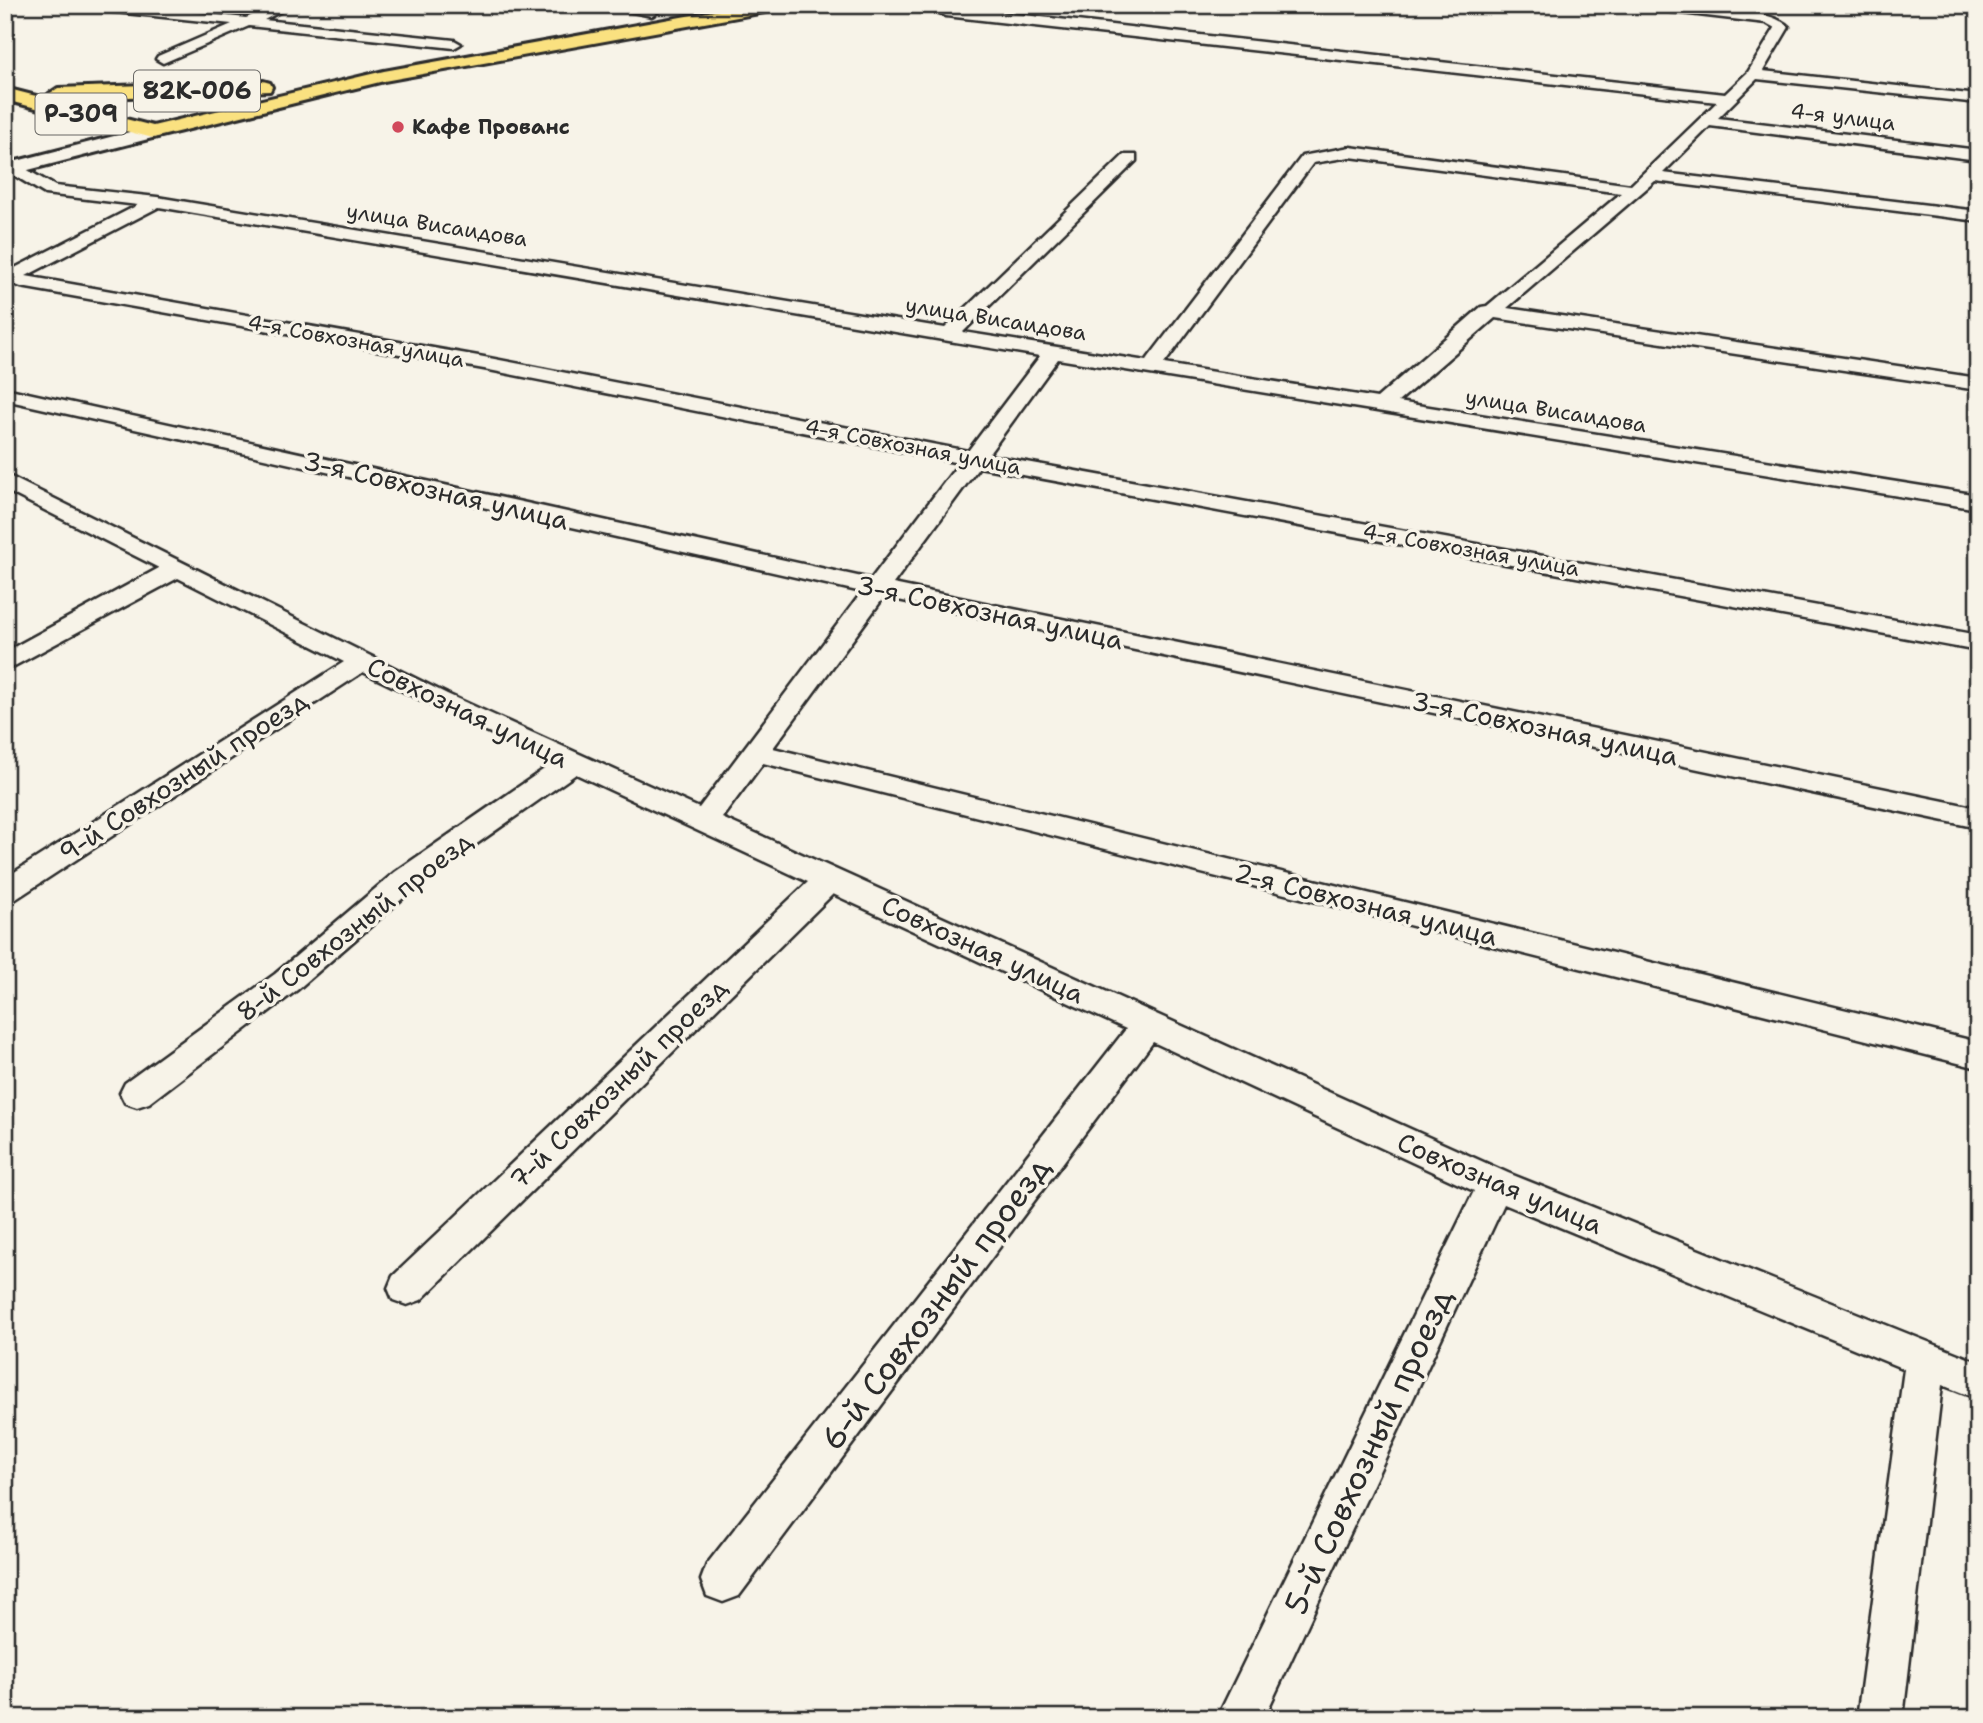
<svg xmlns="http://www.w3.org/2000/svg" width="1983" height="1723" viewBox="0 0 1983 1723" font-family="'Shantell Sans',sans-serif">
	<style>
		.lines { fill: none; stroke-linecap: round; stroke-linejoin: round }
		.street-casing { stroke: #2b2b2b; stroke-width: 5 }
		.secondary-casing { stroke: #2b2b2b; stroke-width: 6 }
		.primary-casing { stroke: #2b2b2b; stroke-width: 6 }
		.street { fill: #f7f3e8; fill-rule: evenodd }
		.secondary { fill: #f7f3e8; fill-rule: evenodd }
		.primary { fill: #fae180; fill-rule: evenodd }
		.poi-dot { fill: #d1495b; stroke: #f7f3e8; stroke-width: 2.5 }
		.labels { text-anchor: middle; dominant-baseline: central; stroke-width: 7; stroke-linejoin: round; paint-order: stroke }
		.far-street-label { font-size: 21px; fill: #2b2b2b; stroke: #f7f3e8 }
		.far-poi-label { font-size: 21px; font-weight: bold; fill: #2b2b2b; stroke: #f7f3e8; text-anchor: start }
		.shield { fill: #f7f3e8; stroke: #686764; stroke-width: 2 }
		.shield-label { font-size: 24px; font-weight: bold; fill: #2b2b2b }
		.street-label { font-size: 26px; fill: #2b2b2b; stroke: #f7f3e8 }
		.near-street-label { font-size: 32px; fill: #2b2b2b; stroke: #f7f3e8 }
	</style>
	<rect width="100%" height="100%" fill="#f7f3e8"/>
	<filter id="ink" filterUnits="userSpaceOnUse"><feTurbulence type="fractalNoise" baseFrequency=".0143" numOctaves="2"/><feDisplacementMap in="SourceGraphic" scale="14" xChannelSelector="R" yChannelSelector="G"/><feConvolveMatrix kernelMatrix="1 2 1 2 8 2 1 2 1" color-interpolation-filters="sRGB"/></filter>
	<g filter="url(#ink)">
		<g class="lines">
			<g class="street-casing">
				<g id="street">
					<path d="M 80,5 L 125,5 L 246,18 L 276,5 L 293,5 L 264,20 L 454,40 L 461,44 L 454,48 L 249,26 L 163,63 L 156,59 L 158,56 L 232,24 L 86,9 Z"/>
					<path d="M 598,5 L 632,5 L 658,12 L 652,16 Z"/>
					<path d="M 934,5 L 1725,94 L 1748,72 L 1775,28 L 1766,23 L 1647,9 L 1641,5 C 1673,5 1768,5 1789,27 L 1763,71 L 1978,95 L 1978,103 L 1757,79 L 1718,118 L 1978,150 L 1978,160 L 1710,126 L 1663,173 L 1978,211 L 1978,221 L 1655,181 L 1507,308 L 1978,378 L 1978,390 L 1495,318 L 1398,402 L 1978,495 L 1978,509 L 1058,359 L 988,455 L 1978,635 L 1978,651 L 979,467 L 893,584 L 1978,808 L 1978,828 L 884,597 L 773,748 L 1978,1042 L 1978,1068 L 763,763 L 722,818 L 1508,1173 L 1978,1362 L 1978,1399 L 1942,1385 L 1903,1718 L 1857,1718 L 1904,1369 L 1504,1204 L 1264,1718 L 1217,1718 L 1474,1191 L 1153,1042 L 739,1596 L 723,1602 L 707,1596 L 701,1580 L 707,1564 L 1126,1029 L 833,894 L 421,1300 L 407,1305 L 393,1300 L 388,1288 L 393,1276 L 808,882 L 576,774 L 417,886 L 297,990 L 149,1103 L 137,1107 L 125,1103 L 120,1093 L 125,1083 L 275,974 L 395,872 L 553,763 L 363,672 L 16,899 L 5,902 L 5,878 L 344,662 L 178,578 L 5,671 L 5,652 L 159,568 L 5,490 L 5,474 L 447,694 L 699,808 L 862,592 L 5,400 L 5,388 L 871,579 L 959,463 L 484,369 L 21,287 L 5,281 L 5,273 L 138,205 L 45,194 L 7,171 L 7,165 L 19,165 L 55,186 L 157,197 L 945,328 L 1124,155 L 1136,155 L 1136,161 L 963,332 L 1146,361 L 1302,156 L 1350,147 L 1631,185 L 1717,102 L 946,16 L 934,10 ZM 1350,157 L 1621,193 L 1487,306 L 1481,307 L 1377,398 L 1164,364 L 1313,163 ZM 159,207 L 949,341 L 1040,356 L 968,451 L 484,357 L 26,276 Z"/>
					<path d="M 1969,5 L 1978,5 L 1978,14 L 1973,13 Z"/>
				</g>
			</g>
			<g class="secondary-casing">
				<path id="secondary" d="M 153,126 L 160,128 L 163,132 L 160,136 L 5,176 L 5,164 Z"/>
			</g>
			<g class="primary-casing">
				<g id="primary">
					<path d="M 747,5 L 784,5 L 776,10 L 384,81 L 153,138 L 5,100 L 5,88 L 153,126 L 384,71 Z"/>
					<path d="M 263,81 L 270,83 L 272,87 L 270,91 L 58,100 L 49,94 L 58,88 Z"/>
				</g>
			</g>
			<use href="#street" class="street"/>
			<use href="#secondary" class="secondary"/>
			<use href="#primary" class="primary"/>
		</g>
	</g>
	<circle class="poi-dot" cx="398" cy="127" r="7"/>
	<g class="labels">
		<g class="far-street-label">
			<text transform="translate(1843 117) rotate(7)">4-я улица</text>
			<text transform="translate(437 225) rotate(9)">улица Висаидова</text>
			<text transform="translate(996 319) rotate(9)">улица Висаидова</text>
			<text transform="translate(356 341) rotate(10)">4-я Совхозная улица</text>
			<text transform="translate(1556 411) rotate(9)">улица Висаидова</text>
			<text transform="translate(913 447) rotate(11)">4-я Совхозная улица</text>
			<text transform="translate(1471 550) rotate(10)">4-я Совхозная улица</text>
		</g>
		<g class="far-poi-label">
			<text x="412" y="127">Кафе Прованс</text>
		</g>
		<g class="shield">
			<rect x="134" y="70.5" width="126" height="41" rx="5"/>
			<rect x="35.5" y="93.5" width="91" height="41" rx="5"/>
		</g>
		<g class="shield-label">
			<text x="197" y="91">82К-006</text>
			<text x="81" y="114">Р-309</text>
		</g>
		<g class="street-label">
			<text transform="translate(436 490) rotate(13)">3-я Совхозная улица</text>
			<text transform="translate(990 612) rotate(12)">3-я Совхозная улица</text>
			<text transform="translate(468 712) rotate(26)">Совхозная улица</text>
			<text transform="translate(1545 728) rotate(12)">3-я Совхозная улица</text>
			<text transform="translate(183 776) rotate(-33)">9-й Совхозный проезд</text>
			<text transform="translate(1366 904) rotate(14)">2-я Совхозная улица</text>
			<text transform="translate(354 926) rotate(-38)">8-й Совхозный проезд</text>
			<text transform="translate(983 949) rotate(25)">Совхозная улица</text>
			<text transform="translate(618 1083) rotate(-44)">7-й Совхозный проезд</text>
			<text transform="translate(1500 1183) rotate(23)">Совхозная улица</text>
		</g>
		<g class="near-street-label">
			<text transform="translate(935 1303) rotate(-53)">6-й Совхозный проезд</text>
			<text transform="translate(1368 1451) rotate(-65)">5-й Совхозный проезд</text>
		</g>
	</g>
	<rect width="1983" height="1723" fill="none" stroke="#f7f3e8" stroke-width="28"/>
	<rect x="14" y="14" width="1955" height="1695" fill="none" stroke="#2b2b2b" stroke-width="2.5" filter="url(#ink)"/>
</svg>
